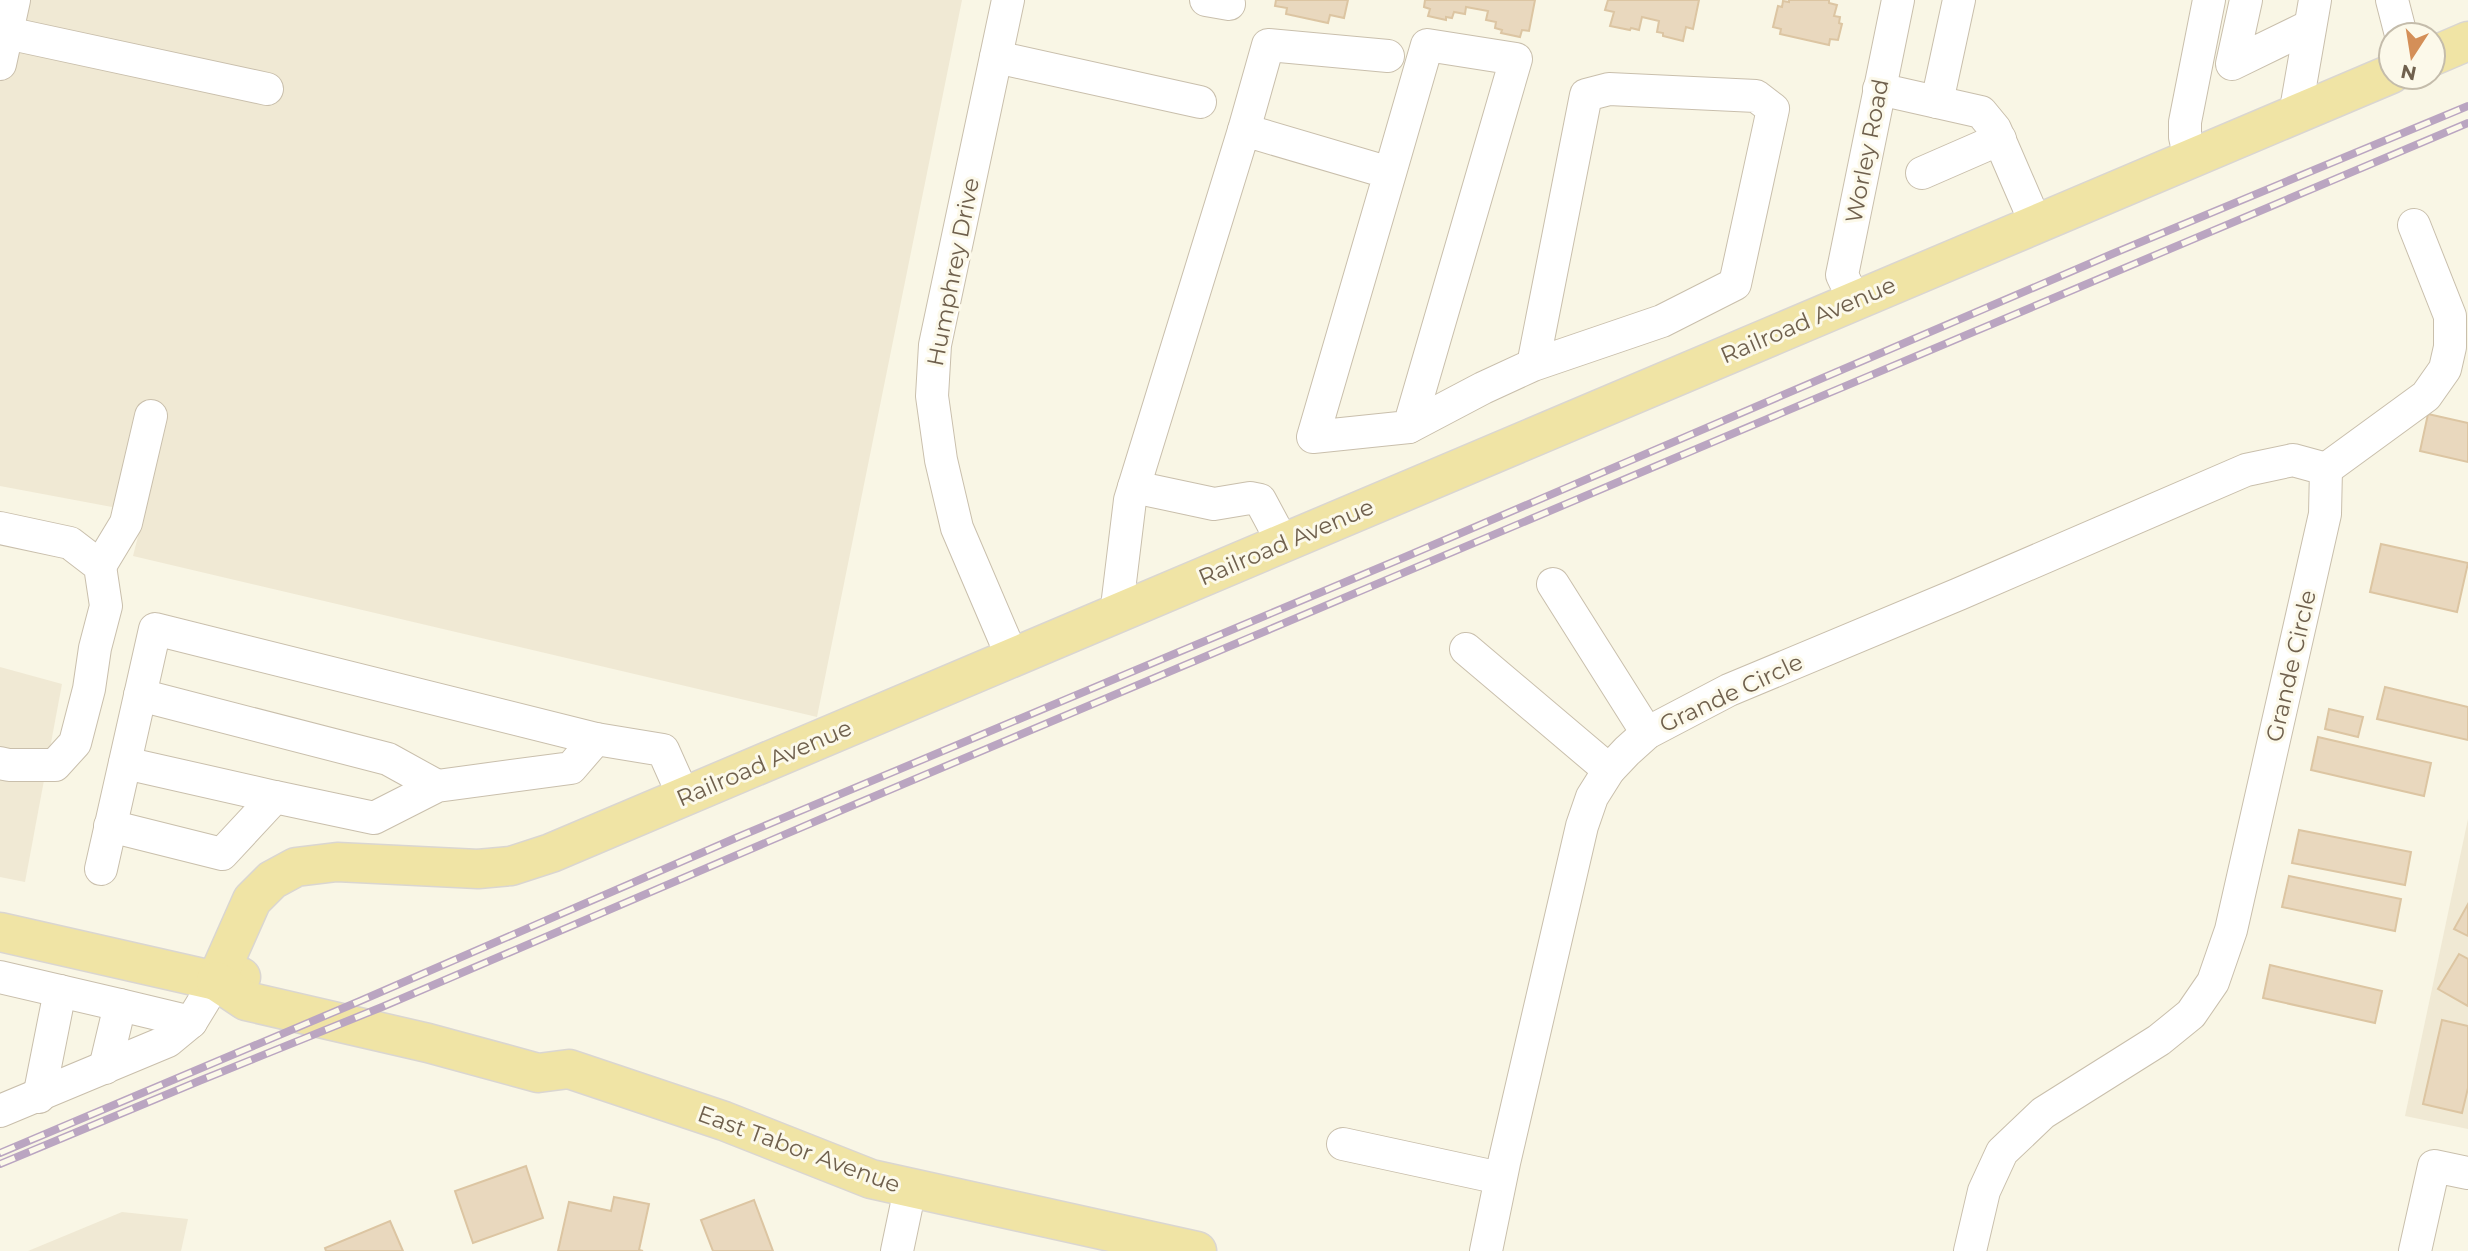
<svg xmlns="http://www.w3.org/2000/svg" width="2468" height="1251" viewBox="0 0 2468 1251" font-family="Montserrat,sans-serif">
	<style>
		.residential { fill: #f0e9d4 }
		.building { fill: #e9d8be; stroke: #dcc5a2; stroke-width: 2 }
		.lines { fill: none; stroke-linecap: round; stroke-linejoin: round }
		.minor-casing { stroke: #c9bfac; stroke-width: 34 }
		.major-casing { stroke: #dad6d1; stroke-width: 41 }
		.minor { stroke: #fff; stroke-width: 32 }
		.major { stroke: #f0e4a5; stroke-width: 38 }
		.rail-casing { stroke: #baa5c1; stroke-width: 8 }
		.rail { stroke: #fcf9ea; stroke-width: 5; stroke-dasharray: 16; stroke-linecap: butt }
		.labels { text-anchor: middle; dominant-baseline: central; stroke-width: 6; stroke-linejoin: round; paint-order: stroke }
		.street-label { font-size: 23px; fill: #6f604d; stroke: #fcf9ea }
	</style>
	<rect width="100%" height="100%" fill="#f9f6e5"/>
	<g class="residential">
		<path d="M 0,0 L 962,0 L 817,717 L 133,556 L 144,513 L 0,486 Z"/>
		<path d="M 0,667 L 62,684 L 25,882 L 0,877 Z"/>
		<path d="M 2468,819 L 2468,1129 L 2405,1116 Z"/>
		<path d="M 122,1212 L 188,1219 L 181,1251 L 28,1251 Z"/>
	</g>
	<g class="building">
		<path d="M 1276,0 L 1348,0 L 1344,18 L 1330,15 L 1328,23 L 1286,14 L 1287,8 L 1275,6 Z"/>
		<path d="M 1425,0 L 1535,0 L 1529,31 L 1522,30 L 1520,37 L 1501,33 L 1502,30 L 1495,28 L 1496,22 L 1486,20 L 1488,11 L 1466,7 L 1465,14 L 1454,12 L 1452,18 L 1446,17 L 1446,20 L 1428,16 L 1430,9 L 1424,7 Z"/>
		<path d="M 1608,0 L 1699,0 L 1693,29 L 1686,27 L 1683,41 L 1663,36 L 1663,33 L 1657,32 L 1659,21 L 1642,17 L 1639,30 L 1631,28 L 1630,30 L 1610,26 L 1614,12 L 1605,10 Z"/>
		<path d="M 1789,0 L 1829,0 L 1829,3 L 1837,5 L 1834,16 L 1840,17 L 1839,23 L 1842,24 L 1838,40 L 1830,39 L 1829,45 L 1780,34 L 1781,29 L 1773,27 L 1778,6 L 1782,7 L 1783,1 L 1789,2 Z"/>
		<path d="M 2428,414 L 2468,423 L 2468,462 L 2420,451 Z"/>
		<path d="M 2381,544 L 2468,563 L 2457,612 L 2370,592 Z"/>
		<path d="M 2385,687 L 2468,707 L 2468,740 L 2377,719 Z"/>
		<path d="M 2329,709 L 2363,717 L 2358,737 L 2325,729 Z"/>
		<path d="M 2318,737 L 2431,763 L 2424,796 L 2311,770 Z"/>
		<path d="M 2299,830 L 2411,852 L 2405,885 L 2292,863 Z"/>
		<path d="M 2289,876 L 2401,899 L 2395,931 L 2282,907 Z"/>
		<path d="M 2468,904 L 2468,936 L 2454,929 Z"/>
		<path d="M 2459,954 L 2468,959 L 2468,1006 L 2438,989 Z"/>
		<path d="M 2270,965 L 2382,991 L 2375,1023 L 2263,998 Z"/>
		<path d="M 2442,1020 L 2468,1026 L 2468,1088 L 2462,1113 L 2423,1104 Z"/>
		<path d="M 526,1166 L 543,1218 L 473,1243 L 455,1191 Z"/>
		<path d="M 614,1197 L 649,1204 L 639,1250 L 643,1251 L 558,1251 L 569,1202 L 611,1211 Z"/>
		<path d="M 754,1200 L 773,1251 L 713,1251 L 701,1220 Z"/>
		<path d="M 390,1221 L 403,1251 L 326,1251 L 325,1248 Z"/>
	</g>
	<g class="lines">
		<g class="minor-casing">
			<g id="minor">
				<path d="M 1008,0 L 935,345 L 932,396 L 941,460 L 957,528 L 1013,659"/>
				<path d="M 1206,0 L 1229,4"/>
				<path d="M 2246,0 L 2232,64 L 2310,26"/>
				<path d="M 2392,0 L 2401,35"/>
				<path d="M 7,33 L 267,89"/>
				<path d="M 996,57 L 1200,102"/>
				<path d="M 0,64 L 14,0"/>
				<path d="M 1879,89 L 1981,112 L 1995,129 L 2036,224"/>
				<path d="M 1937,102 L 1959,0"/>
				<path d="M 2295,115 L 2315,0"/>
				<path d="M 1244,130 L 1268,45 L 1388,56"/>
				<path d="M 2190,159 L 2185,137 L 2185,122 L 2209,0"/>
				<path d="M 1922,173 L 2000,139"/>
				<path d="M 1854,300 L 1842,275 L 1898,0"/>
				<path d="M 1409,427 L 1483,388 L 1533,365 L 1586,95 L 1609,89 L 1756,96 L 1773,109 L 1735,284 L 1662,321 L 1533,365"/>
				<path d="M 2326,469 L 2426,396 L 2445,369 L 2450,347 L 2450,316 L 2414,225"/>
				<path d="M 1134,487 L 1214,504 L 1250,498 L 1260,500 L 1283,543"/>
				<path d="M 0,528 L 70,543 L 100,566 L 106,606 L 95,648 L 89,689 L 75,743 L 55,765 L 9,765 L 0,763"/>
				<path d="M 100,566 L 126,523 L 151,416"/>
				<path d="M 1553,584 L 1647,733"/>
				<path d="M 1116,615 L 1130,500 L 1244,130 L 1390,173 L 1427,45 L 1516,59 L 1409,427 L 1313,437 L 1390,173"/>
				<path d="M 1466,649 L 1609,770"/>
				<path d="M 140,695 L 388,759 L 437,786"/>
				<path d="M 125,763 L 275,797"/>
				<path d="M 110,826 L 222,854 L 275,797 L 374,818 L 437,786 L 571,768 L 596,739"/>
				<path d="M 101,869 L 155,629 L 596,739 L 663,750 L 684,797"/>
				<path d="M 0,977 L 120,1005"/>
				<path d="M 105,1068 L 120,1005 L 191,1022"/>
				<path d="M 39,1097 L 60,991"/>
				<path d="M 0,1111 L 168,1041 L 191,1022 L 216,981"/>
				<path d="M 1343,1144 L 1500,1178"/>
				<path d="M 897,1251 L 910,1189"/>
				<path d="M 1486,1251 L 1504,1163 L 1582,826 L 1592,797 L 1609,770 L 1627,751 L 1647,733 L 1729,690 L 1959,594 L 2246,470 L 2293,460 L 2326,469 L 2325,514 L 2231,930 L 2213,982 L 2191,1014 L 2159,1040 L 2043,1113 L 2002,1152 L 1984,1191 L 1970,1251"/>
				<path d="M 2415,1251 L 2434,1166 L 2468,1173"/>
			</g>
		</g>
		<g class="major-casing">
			<g id="major">
				<path d="M 2433,56 L 2468,41"/>
				<path d="M 0,932 L 216,981 L 241,977"/>
				<path d="M 216,981 L 252,900 L 272,880 L 296,867 L 337,862 L 478,869 L 511,866 L 551,853 L 2391,74"/>
				<path d="M 216,981 L 246,1001 L 428,1043 L 538,1073 L 569,1069 L 724,1121 L 871,1179 L 1197,1251"/>
			</g>
		</g>
		<use href="#minor" class="minor"/>
		<use href="#major" class="major"/>
		<g class="rail-casing">
			<g id="rail">
				<path d="M 0,1153 L 360,1001 L 738,837 L 1405,557 L 2112,254 L 2468,106"/>
				<path d="M 0,1164 L 199,1081 L 382,1007 L 849,807 L 2468,123"/>
			</g>
		</g>
		<use href="#rail" class="rail"/>
	</g>
	<g class="labels">
		<g class="street-label">
			<text transform="translate(1867 151) rotate(-79)">Worley Road</text>
			<text transform="translate(953 272) rotate(-79)">Humphrey Drive</text>
			<text transform="translate(1808 320) rotate(-23)">Railroad Avenue</text>
			<text transform="translate(1286 542) rotate(-23)">Railroad Avenue</text>
			<text transform="translate(2291 666) rotate(-77)">Grande Circle</text>
			<text transform="translate(1731 693) rotate(-25)">Grande Circle</text>
			<text transform="translate(764 763) rotate(-23)">Railroad Avenue</text>
			<text transform="translate(799 1149) rotate(20)">East Tabor Avenue</text>
		</g>
	</g>
	<g transform="translate(2412 56) rotate(192)"><circle r="33" fill="#fcf9ea" stroke="#c4bcab" stroke-width="2"/>
	<path d="M0-5L12 26L0 18L-12 26Z" fill="#d48f58"/>
	<text y="-10" font-size="19" font-weight="bold" text-anchor="middle" fill="#6f604d">N</text>
	</g>
</svg>
